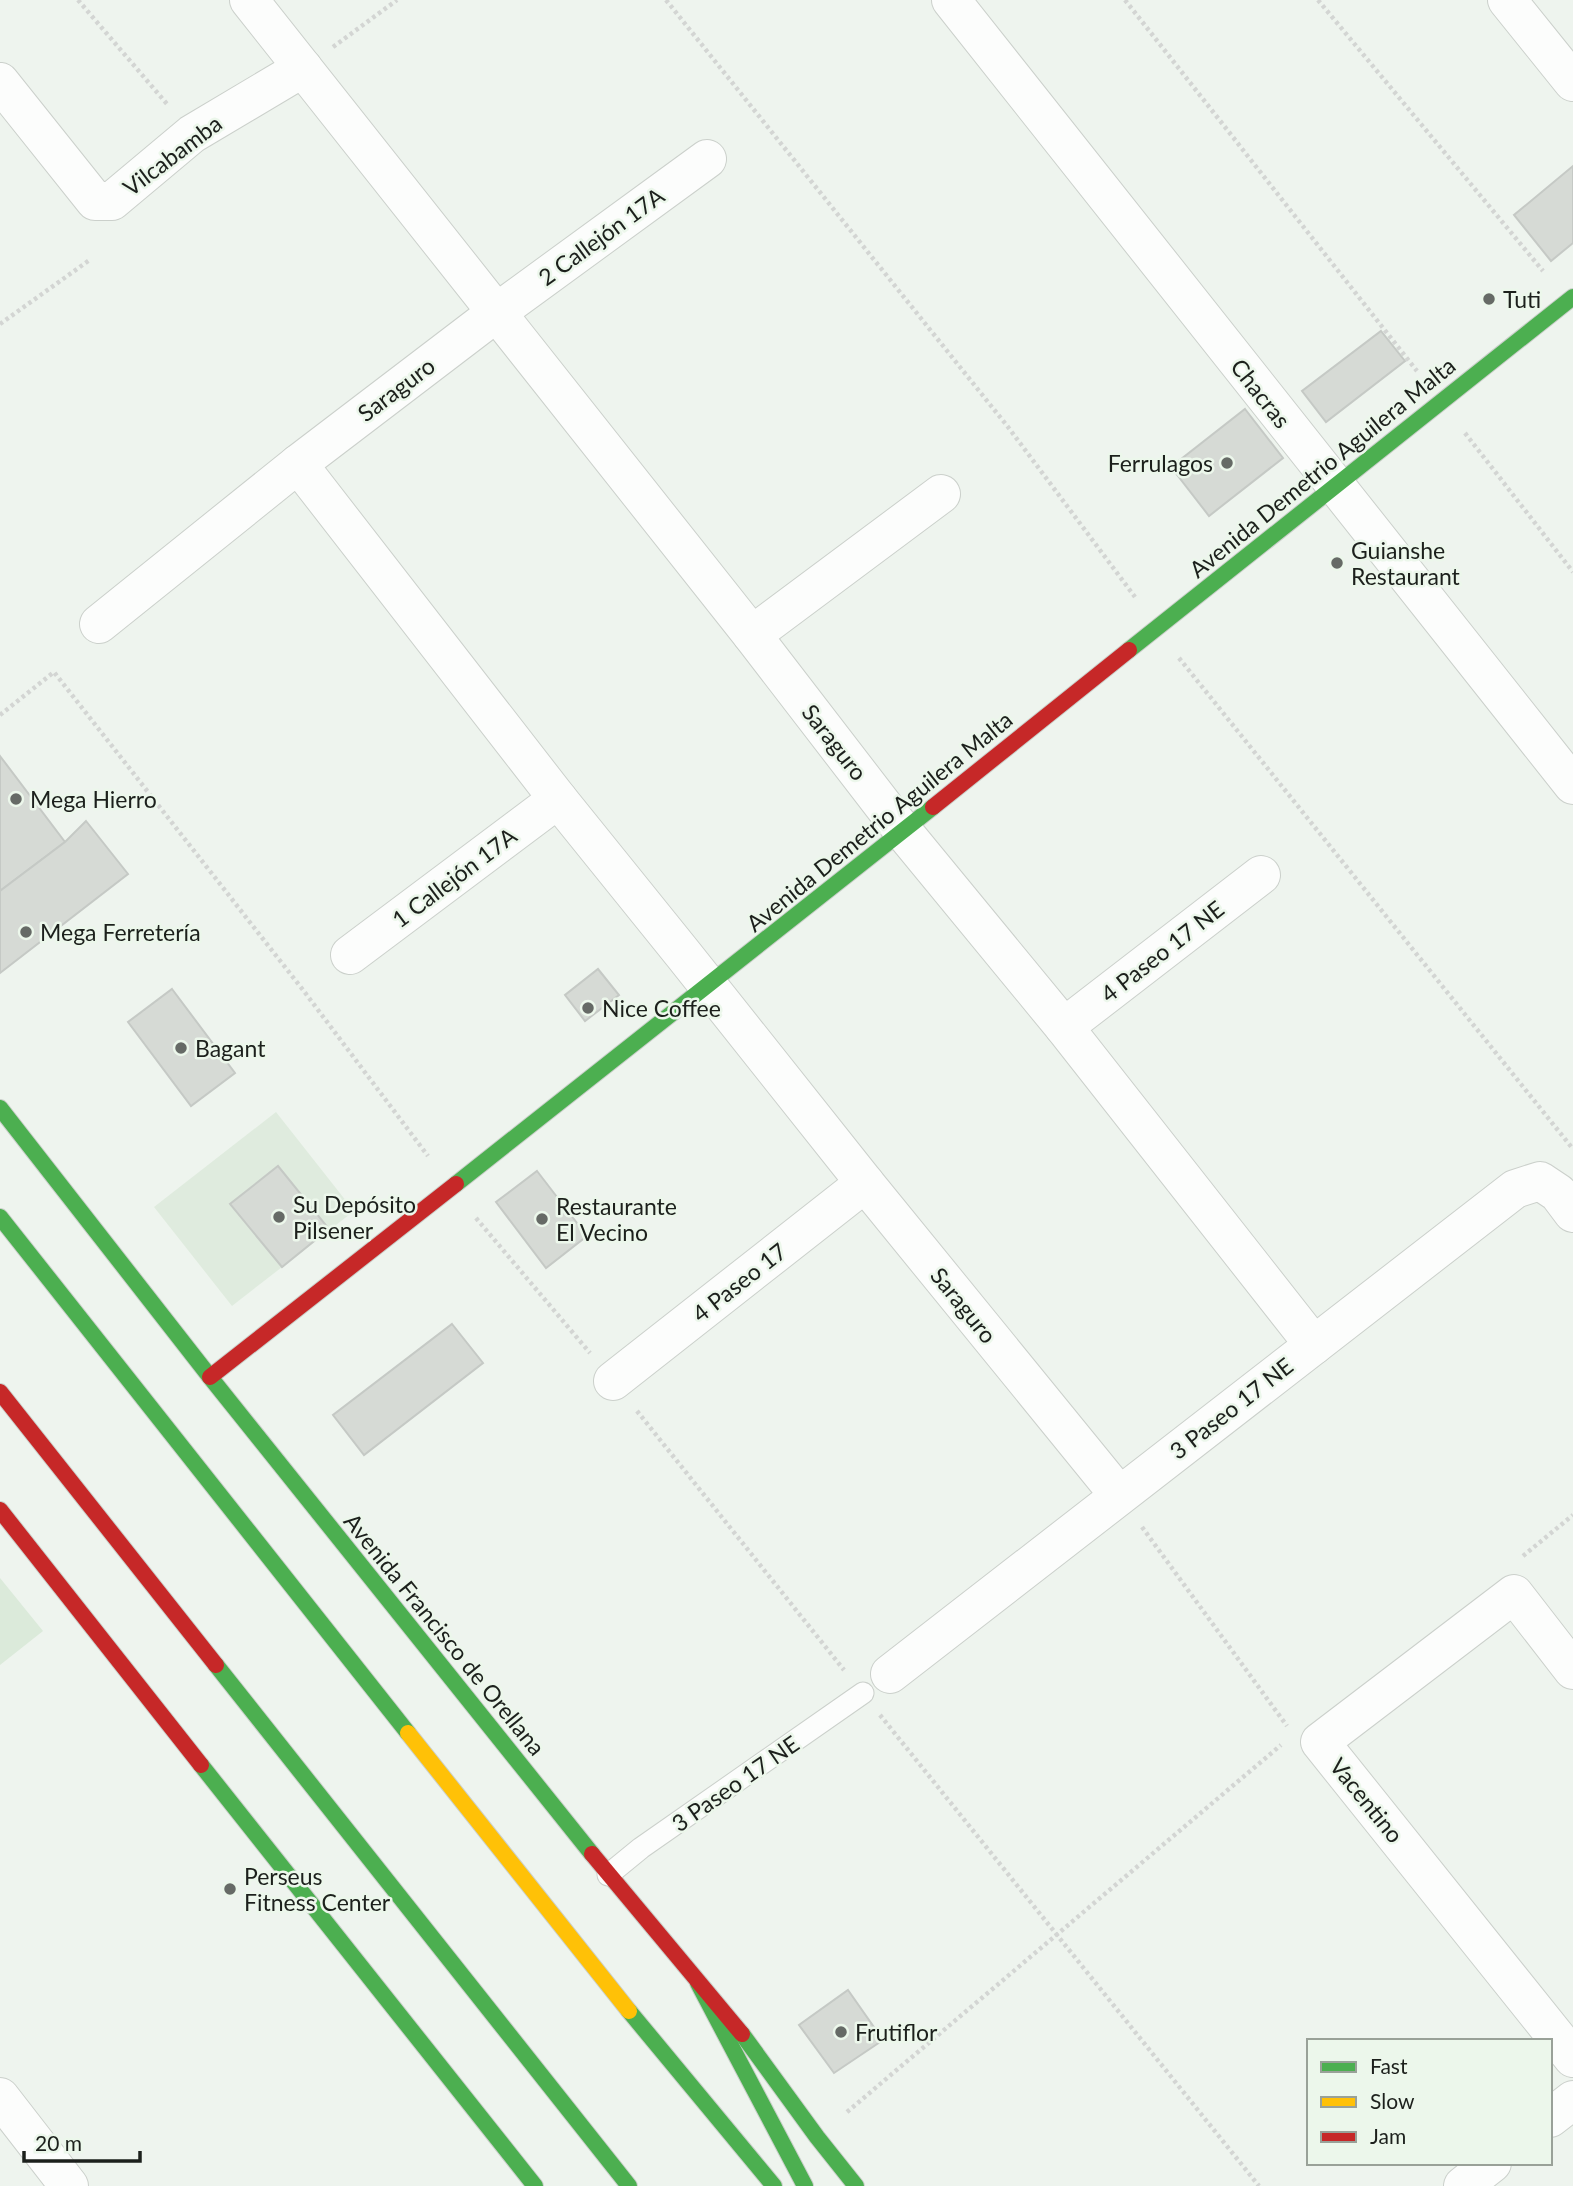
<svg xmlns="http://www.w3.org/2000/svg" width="1573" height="2186" viewBox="0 0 1573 2186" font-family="Lato,sans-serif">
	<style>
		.built { fill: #dfebde }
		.green { fill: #dbeada }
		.building { fill: #d6dad5; stroke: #c5c9c5; stroke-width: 2 }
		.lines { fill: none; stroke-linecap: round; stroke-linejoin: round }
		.lane-casing { stroke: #cbd0cb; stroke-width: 23 }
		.street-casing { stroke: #cbd0cb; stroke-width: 40 }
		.fast-casing { stroke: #cbd0cb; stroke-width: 18 }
		.slow-casing { stroke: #cbd0cb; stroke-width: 18 }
		.jam-casing { stroke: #cbd0cb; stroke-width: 18 }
		.path { stroke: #d3d5d3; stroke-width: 4.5; stroke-dasharray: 3.5 3.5; stroke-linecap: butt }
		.lane { stroke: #fcfdfc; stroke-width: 21 }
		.street { stroke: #fcfdfc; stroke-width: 38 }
		.fast { stroke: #4caf50; stroke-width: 16 }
		.slow { stroke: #ffc107; stroke-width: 16 }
		.jam { stroke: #c62828; stroke-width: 16 }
		.poi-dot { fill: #666a66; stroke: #ecf7eb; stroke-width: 2.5 }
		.labels { text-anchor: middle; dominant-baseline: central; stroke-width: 5; stroke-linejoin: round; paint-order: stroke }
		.street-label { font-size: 23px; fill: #1c201c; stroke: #ecf7eb }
		.poi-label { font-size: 23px; fill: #1c201c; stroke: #ecf7eb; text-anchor: start }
	</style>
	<rect width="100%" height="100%" fill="#eef4ee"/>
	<path class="built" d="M 276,1112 L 354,1211 L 232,1306 L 154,1207 Z"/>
	<path class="green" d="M 0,1578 L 43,1631 L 0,1665 Z"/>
	<g class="building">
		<path d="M 1573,166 L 1573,243 L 1551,261 L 1514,215 Z"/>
		<path d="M 1381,331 L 1405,361 L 1326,422 L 1302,391 Z"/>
		<path d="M 1245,409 L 1283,458 L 1209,516 L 1171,467 Z"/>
		<path d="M 0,756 L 65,842 L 0,891 Z"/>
		<path d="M 86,821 L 128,874 L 0,973 L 0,891 L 65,842 Z"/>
		<path d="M 598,969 L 619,995 L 585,1021 L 565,995 Z"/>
		<path d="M 172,989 L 235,1073 L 191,1106 L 128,1022 Z"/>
		<path d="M 278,1166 L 329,1229 L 282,1267 L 230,1204 Z"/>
		<path d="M 537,1171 L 587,1236 L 546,1268 L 496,1202 Z"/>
		<path d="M 452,1324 L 483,1363 L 364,1455 L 333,1415 Z"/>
		<path d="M 848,1990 L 883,2040 L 834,2073 L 799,2025 Z"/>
	</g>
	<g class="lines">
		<g class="lane-casing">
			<path id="lane" d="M 608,1875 L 641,1848 L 863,1693"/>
		</g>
		<g class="street-casing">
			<g id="street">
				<path d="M 249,0 L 752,635 L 902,830 L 1064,1027 L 1314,1345"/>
				<path d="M 951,0 L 1573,785"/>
				<path d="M 1507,0 L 1573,82"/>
				<path d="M 0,82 L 95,201 L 112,201 L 192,134 L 303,68"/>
				<path d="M 298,464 L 558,799 L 683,954 L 865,1183 L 1119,1495"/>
				<path d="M 99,624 L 298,464 L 496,313 L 707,159"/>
				<path d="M 752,635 L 941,494"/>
				<path d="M 350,955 L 558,799"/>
				<path d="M 1064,1027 L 1261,875"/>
				<path d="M 613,1381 L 865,1183"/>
				<path d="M 1573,1670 L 1514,1594 L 1320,1742 L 1573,2058"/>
				<path d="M 890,1674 L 1515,1189 L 1540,1181 L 1558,1193 L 1573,1213"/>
				<path d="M 0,2097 L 69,2186"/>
				<path d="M 1550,2118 L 1573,2100"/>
				<path d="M 1463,2186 L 1492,2163"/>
			</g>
		</g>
		<g class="fast-casing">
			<g id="fast">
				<path d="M 1129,650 L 1573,297"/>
				<path d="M 0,1108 L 210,1377 L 592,1854"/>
				<path d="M 456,1184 L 933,807"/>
				<path d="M 0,1217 L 408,1733"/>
				<path d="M 216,1665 L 629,2186"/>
				<path d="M 201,1765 L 535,2186"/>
				<path d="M 698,1983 L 805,2186"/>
				<path d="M 629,2011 L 774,2186"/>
				<path d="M 742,2034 L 817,2137 L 856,2186"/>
			</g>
		</g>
		<g class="slow-casing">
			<path id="slow" d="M 408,1733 L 629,2011"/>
		</g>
		<g class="jam-casing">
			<g id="jam">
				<path d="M 933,807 L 1129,650"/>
				<path d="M 210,1377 L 456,1184"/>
				<path d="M 0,1392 L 216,1665"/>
				<path d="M 0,1510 L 201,1765"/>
				<path d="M 592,1854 L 742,2034"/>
			</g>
		</g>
		<g class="path">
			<path d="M 78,0 L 167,104"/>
			<path d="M 666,0 L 1008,427 L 1135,597"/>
			<path d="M 1125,0 L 1417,371"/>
			<path d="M 1318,0 L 1543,271"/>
			<path d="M 333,47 L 397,0"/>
			<path d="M 0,324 L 91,259"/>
			<path d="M 1465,433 L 1573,572"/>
			<path d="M 1179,658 L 1573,1149"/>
			<path d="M 0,715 L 54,672 L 303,990 L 428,1156"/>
			<path d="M 476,1218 L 590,1353"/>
			<path d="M 637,1411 L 844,1670"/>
			<path d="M 1142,1527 L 1287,1726"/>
			<path d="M 1523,1556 L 1573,1515"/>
			<path d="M 880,1715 L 1259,2186"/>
			<path d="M 847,2112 L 1281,1745"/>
		</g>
		<use href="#lane" class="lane"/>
		<use href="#street" class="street"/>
		<use href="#fast" class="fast"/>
		<use href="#slow" class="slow"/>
		<use href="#jam" class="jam"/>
	</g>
	<g class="poi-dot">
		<circle cx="1489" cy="299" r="7"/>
		<circle cx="1227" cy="463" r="7"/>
		<circle cx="1337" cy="563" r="7"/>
		<circle cx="16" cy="799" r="7"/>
		<circle cx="26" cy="932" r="7"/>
		<circle cx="588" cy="1008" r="7"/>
		<circle cx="181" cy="1048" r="7"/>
		<circle cx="279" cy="1217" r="7"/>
		<circle cx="542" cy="1219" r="7"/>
		<circle cx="230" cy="1889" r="7"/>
		<circle cx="841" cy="2032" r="7"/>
	</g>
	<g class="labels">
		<g class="street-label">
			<text transform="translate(172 155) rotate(-37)">Vilcabamba</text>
			<text transform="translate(601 236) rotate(-36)">2 Callejón 17A</text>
			<text transform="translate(396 389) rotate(-37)">Saraguro</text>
			<text transform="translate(1261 393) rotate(52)">Chacras</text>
			<text transform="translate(1322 467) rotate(-39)">Avenida Demetrio Aguilera Malta</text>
			<text transform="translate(835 742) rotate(52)">Saraguro</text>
			<text transform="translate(879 821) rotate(-39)">Avenida Demetrio Aguilera Malta</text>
			<text transform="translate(454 877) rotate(-37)">1 Callejón 17A</text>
			<text transform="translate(1162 951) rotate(-38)">4 Paseo 17 NE</text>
			<text transform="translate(739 1282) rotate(-38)">4 Paseo 17</text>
			<text transform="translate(964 1305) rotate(51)">Saraguro</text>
			<text transform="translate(1231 1408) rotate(-38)">3 Paseo 17 NE</text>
			<text transform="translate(445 1634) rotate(51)">Avenida Francisco de Orellana</text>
			<text transform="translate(735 1783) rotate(-35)">3 Paseo 17 NE</text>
			<text transform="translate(1367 1800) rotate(51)">Vacentino</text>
		</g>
		<g class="poi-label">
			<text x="1503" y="299">Tuti</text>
			<text x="1213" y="463" text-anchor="end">Ferrulagos</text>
			<text x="1351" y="550">Guianshe<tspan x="1351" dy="26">Restaurant</tspan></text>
			<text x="30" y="799">Mega Hierro</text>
			<text x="40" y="932">Mega Ferretería</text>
			<text x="602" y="1008">Nice Coffee</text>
			<text x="195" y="1048">Bagant</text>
			<text x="293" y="1204">Su Depósito<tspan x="293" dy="26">Pilsener</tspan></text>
			<text x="556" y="1206">Restaurante<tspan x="556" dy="26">El Vecino</tspan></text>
			<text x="244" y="1876">Perseus<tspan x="244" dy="26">Fitness Center</tspan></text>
			<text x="855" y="2032">Frutiflor</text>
		</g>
	</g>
	<rect x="1307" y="2039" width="245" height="126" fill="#ecf7eb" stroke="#99a198" stroke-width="2"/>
	<rect x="1321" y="2062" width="35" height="10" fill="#4caf50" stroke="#99a198" stroke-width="2"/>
	<text x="1370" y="2074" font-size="21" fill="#1c201c">Fast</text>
	<rect x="1321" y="2097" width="35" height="10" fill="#ffc107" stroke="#99a198" stroke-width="2"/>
	<text x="1370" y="2109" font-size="21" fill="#1c201c">Slow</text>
	<rect x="1321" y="2132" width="35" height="10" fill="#c62828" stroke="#99a198" stroke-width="2"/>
	<text x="1370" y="2144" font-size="21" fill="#1c201c">Jam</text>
	<path d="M24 2151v10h116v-10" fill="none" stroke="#1c201c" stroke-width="3.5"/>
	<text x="35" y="2151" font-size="21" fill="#1c201c" stroke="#ecf7eb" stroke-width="5" paint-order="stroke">20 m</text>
</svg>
